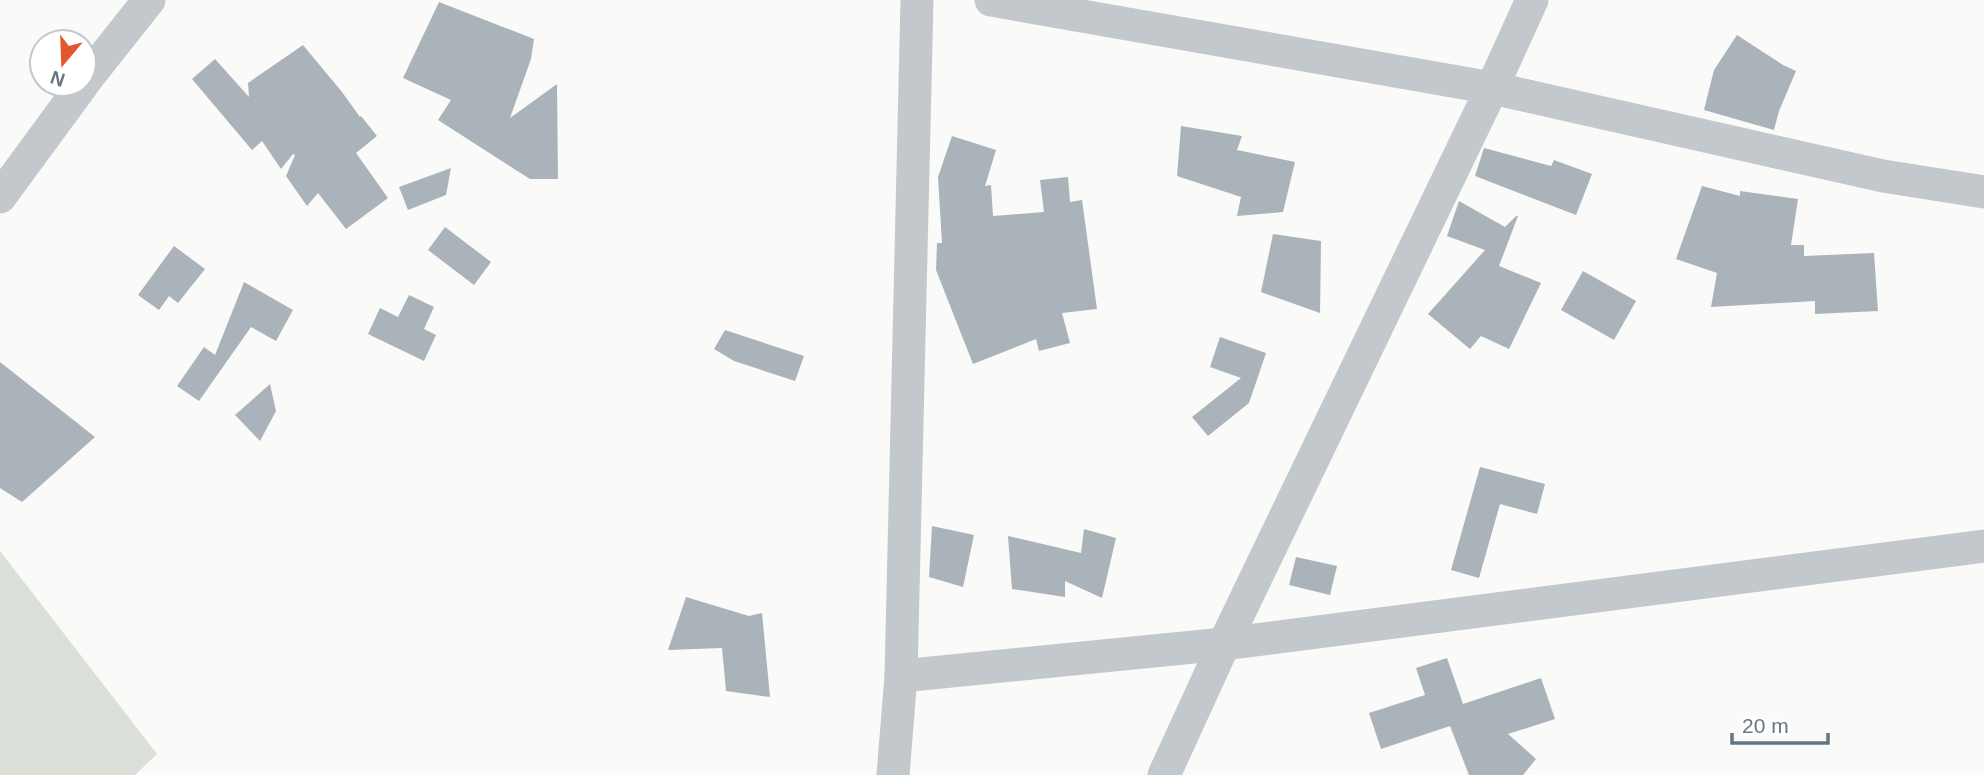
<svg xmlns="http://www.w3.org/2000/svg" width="1984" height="775" viewBox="0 0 1984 775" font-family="Helvetica,sans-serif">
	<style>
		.green { fill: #dadfd7 }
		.building { fill: #aab3b9 }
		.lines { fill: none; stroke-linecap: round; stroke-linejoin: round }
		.minor { stroke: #c3c8cc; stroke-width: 33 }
	</style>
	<rect width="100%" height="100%" fill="#fafaf8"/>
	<path class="green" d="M 0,551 L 157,754 L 135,775 L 0,775 Z"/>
	<g class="building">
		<path d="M 439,2 L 534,39 L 531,59 L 510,118 L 557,84 L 558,179 L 530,179 L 438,120 L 451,100 L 403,78 Z"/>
		<path d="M 1737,35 L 1783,65 L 1796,71 L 1779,111 L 1774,130 L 1704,110 L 1714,70 Z"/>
		<path d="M 303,45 L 342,92 L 360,117 L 361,116 L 377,136 L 356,153 L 388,198 L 346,229 L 318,193 L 307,206 L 286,176 L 295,155 L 293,154 L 281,169 L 262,141 L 252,150 L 192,79 L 215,59 L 249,97 L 248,83 Z"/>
		<path d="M 1181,126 L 1242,136 L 1237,150 L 1295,162 L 1283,212 L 1237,216 L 1241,197 L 1177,176 Z"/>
		<path d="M 952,136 L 996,150 L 985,186 L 991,185 L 993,216 L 1044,212 L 1040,180 L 1068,177 L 1070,202 L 1082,200 L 1097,309 L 1062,313 L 1070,343 L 1039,351 L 1036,339 L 973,364 L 936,270 L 937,243 L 942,243 L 938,177 Z"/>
		<path d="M 1484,148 L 1551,166 L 1554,160 L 1592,174 L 1576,215 L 1475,176 Z"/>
		<path d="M 451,168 L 446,195 L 408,210 L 399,187 Z"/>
		<path d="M 1702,186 L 1740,196 L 1740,191 L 1798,199 L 1791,245 L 1804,245 L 1804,256 L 1874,253 L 1878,311 L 1815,314 L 1815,301 L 1711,307 L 1717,273 L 1676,259 Z"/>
		<path d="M 1459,201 L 1505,227 L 1516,216 L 1518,216 L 1499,266 L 1541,283 L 1509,349 L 1481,336 L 1470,349 L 1428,314 L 1485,250 L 1447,236 Z"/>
		<path d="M 445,227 L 491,262 L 474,285 L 428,250 Z"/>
		<path d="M 1273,234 L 1321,241 L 1320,313 L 1261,292 Z"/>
		<path d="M 174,246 L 205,269 L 178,303 L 169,296 L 159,310 L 138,295 Z"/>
		<path d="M 1583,271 L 1636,301 L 1614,340 L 1561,310 Z"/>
		<path d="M 244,282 L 293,310 L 276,341 L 251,327 L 199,401 L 177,386 L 204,347 L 215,355 Z"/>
		<path d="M 409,295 L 434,307 L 424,329 L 436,335 L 424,361 L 368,334 L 380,308 L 398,317 Z"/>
		<path d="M 725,330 L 804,356 L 795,381 L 734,361 L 714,349 Z"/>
		<path d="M 1220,337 L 1266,353 L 1249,403 L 1208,436 L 1192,417 L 1241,378 L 1210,367 Z"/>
		<path d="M 0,362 L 95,437 L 22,502 L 0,488 Z"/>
		<path d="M 270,384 L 276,411 L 260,441 L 235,415 Z"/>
		<path d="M 1480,467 L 1545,484 L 1537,514 L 1500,504 L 1479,578 L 1451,570 Z"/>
		<path d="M 932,526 L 974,535 L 963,587 L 929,577 Z"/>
		<path d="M 1084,529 L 1116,538 L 1102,598 L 1065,581 L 1065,597 L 1012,589 L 1008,536 L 1081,553 Z"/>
		<path d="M 1296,557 L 1337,566 L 1330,595 L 1289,585 Z"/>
		<path d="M 686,597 L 749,616 L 762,613 L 770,697 L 726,691 L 722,648 L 668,650 Z"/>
		<path d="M 1447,658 L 1463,704 L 1541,678 L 1555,719 L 1508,734 L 1536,759 L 1523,775 L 1469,775 L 1450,726 L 1381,749 L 1369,713 L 1425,695 L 1416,668 Z"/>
	</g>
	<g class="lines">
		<g class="minor">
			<path d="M 991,0 L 1492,88 L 1883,176 L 1984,192"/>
			<path d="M 84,82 L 149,0"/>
			<path d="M 0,197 L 83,84"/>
			<path d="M 901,676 L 1224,644 L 1984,546"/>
			<path d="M 893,775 L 901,676 L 917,0"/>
			<path d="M 1164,775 L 1224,644 L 1492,88 L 1532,0"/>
		</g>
	</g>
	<g transform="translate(63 63) rotate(199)"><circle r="33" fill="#ffffff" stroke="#c1c8cd" stroke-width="2"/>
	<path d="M0-5L12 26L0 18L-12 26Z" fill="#e4572e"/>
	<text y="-10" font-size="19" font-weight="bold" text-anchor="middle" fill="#657683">N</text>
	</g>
	<path d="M1732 733v10h96v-10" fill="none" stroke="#657683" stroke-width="3.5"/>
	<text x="1742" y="733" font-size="21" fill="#657683" stroke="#ffffff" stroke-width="5" paint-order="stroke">20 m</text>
</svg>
